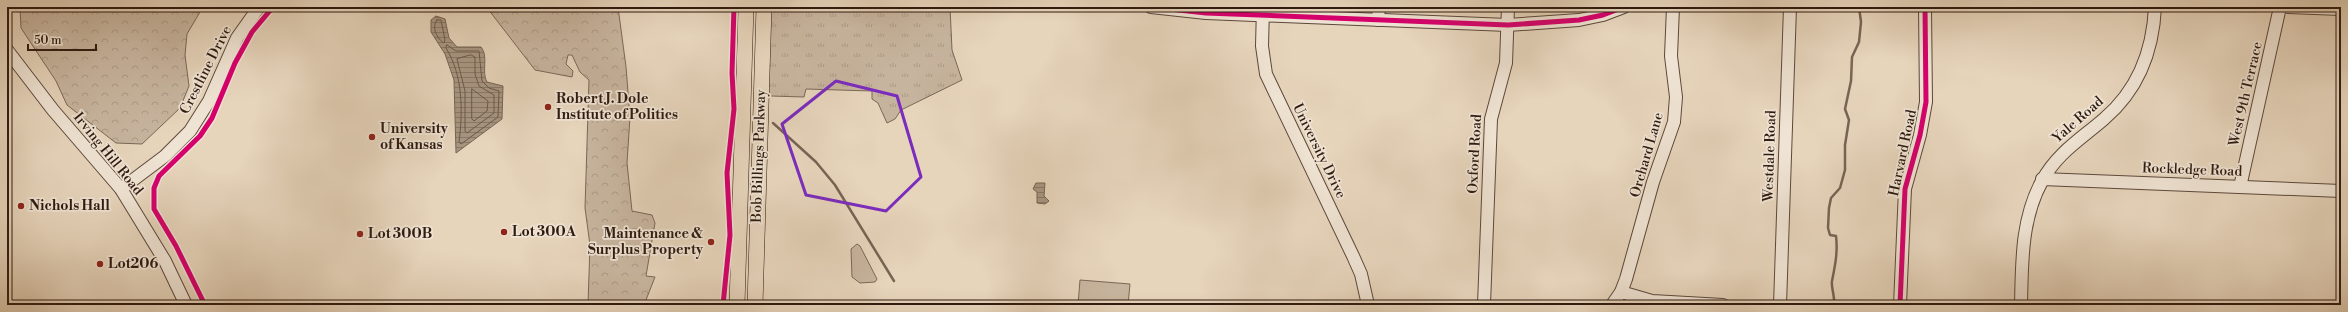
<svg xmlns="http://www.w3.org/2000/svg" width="2348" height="312" viewBox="0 0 2348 312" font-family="'Libre Bodoni',serif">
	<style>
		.grass { fill: url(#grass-tufts); stroke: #7a6757 }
		.forest { fill: url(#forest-crowns); stroke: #7a6757 }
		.park { fill: #c7b49e; stroke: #7a6757 }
		.water { fill: url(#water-rules); stroke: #776454 }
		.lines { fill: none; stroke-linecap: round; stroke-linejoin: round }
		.shore { stroke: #6a5848; stroke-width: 1 }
		.stream { stroke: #776454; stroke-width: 2.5 }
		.minor-casing { stroke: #5c483b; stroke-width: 14 }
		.major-casing { stroke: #2e1a10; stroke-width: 16 }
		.minor { stroke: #efe3d3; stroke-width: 12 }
		.major { stroke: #e6d4bb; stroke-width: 15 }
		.cycleway-casing { stroke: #efe3d3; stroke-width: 8 }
		.cycleway { stroke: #d6006c; stroke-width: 5 }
		.marked { fill: none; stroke: #7b2cbf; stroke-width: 3; stroke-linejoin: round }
		.poi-dot { fill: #8f2418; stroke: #efe3d3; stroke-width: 1.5 }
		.labels { text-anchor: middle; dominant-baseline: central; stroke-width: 3.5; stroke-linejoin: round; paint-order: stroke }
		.street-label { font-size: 14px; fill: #2e1a10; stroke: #efe3d3 }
		.poi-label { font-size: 14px; font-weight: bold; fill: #2e1a10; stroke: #efe3d3; text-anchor: start }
	</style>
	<defs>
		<pattern id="grass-tufts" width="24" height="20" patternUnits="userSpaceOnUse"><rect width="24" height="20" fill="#c7b49e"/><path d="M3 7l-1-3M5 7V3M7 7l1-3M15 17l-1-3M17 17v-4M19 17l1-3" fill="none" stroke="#ab9a87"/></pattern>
		<pattern id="forest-crowns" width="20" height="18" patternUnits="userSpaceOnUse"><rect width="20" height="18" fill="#c7b49e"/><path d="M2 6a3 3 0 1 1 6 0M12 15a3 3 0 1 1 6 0" fill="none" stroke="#ab9a87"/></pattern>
		<pattern id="water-rules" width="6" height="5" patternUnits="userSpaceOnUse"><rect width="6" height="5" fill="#a79581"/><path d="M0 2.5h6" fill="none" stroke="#887968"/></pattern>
	</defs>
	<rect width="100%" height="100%" fill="#e6d4bb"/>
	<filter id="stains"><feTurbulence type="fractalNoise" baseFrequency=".005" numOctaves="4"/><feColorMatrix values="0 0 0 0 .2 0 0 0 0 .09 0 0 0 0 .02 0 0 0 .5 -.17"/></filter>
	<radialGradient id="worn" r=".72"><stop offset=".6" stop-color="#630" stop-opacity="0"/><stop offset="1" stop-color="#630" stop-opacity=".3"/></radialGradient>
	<path class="grass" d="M 770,7 L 950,7 L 952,50 L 962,80 L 901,110 L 895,119 L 887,123 L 878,103 L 872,99 L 872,91 L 806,89 L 804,97 L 771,96 L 768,91 Z"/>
	<g class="forest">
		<path d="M 20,7 L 199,7 L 200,12 L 187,34 L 185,55 L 189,86 L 180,108 L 142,144 L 116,143 L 67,105 L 56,81 L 21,28 Z"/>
		<path d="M 470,7 L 618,7 L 626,67 L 630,117 L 627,163 L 632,211 L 652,215 L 655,223 L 646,276 L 655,277 L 644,305 L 588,305 L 590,245 L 585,208 L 589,80 L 580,72 L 572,55 L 568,55 L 566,64 L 573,71 L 572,77 L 535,70 L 488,9 Z"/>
	</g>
	<g class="park">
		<path d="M 857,244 L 860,246 L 877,279 L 875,282 L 860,283 L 852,277 L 851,249 Z"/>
		<path d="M 1080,280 L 1130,284 L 1128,305 L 1078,305 Z"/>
	</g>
	<g class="water">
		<path d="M 436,16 L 445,19 L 449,38 L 457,47 L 481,47 C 489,56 481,72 487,82 L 503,86 L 502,119 L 456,153 L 454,80 L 445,54 L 431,32 L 431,20 Z"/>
		<path d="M 1036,183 L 1045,183 L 1044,196 L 1049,201 L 1045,204 L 1037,203 L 1037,192 L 1033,189 Z"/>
	</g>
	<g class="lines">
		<g class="shore">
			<path d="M 437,20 L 441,20 L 445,40 L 444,43 C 437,39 431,27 437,20 Z"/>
			<path d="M 447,45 L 456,51 L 479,51 L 482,81 L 489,88 L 499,91 L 498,117 L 461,144 L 459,142 C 463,111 463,75 446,48 Z"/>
			<path d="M 471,55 L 475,57 L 475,74 L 479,86 L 494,95 L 494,113 L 467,133 L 465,131 L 465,91 L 457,59 Z"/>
			<path d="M 472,89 L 488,101 L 487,111 L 474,121 L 472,119 Z"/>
		</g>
		<g class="stream">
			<path d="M 773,123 L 816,162 L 835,185 L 894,281"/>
			<path d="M 1834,300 C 1834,294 1831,286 1832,281 C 1835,266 1838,252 1836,236 L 1830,235 L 1828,228 L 1829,208 L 1831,198 L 1840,188 L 1845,170 L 1845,145 L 1849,120 L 1845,109 L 1851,81 L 1852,57 L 1859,42 L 1861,22 L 1859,7"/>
		</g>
		<g class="minor-casing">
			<g id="minor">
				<path d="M 1151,7 L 1206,13 L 1508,25 L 1579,20 L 1603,15 L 1624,7"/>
				<path d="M 1263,7 L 1262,46 L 1266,74 L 1353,256 L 1361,274 L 1368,305"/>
				<path d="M 2288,7 L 2341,9"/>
				<path d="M 1378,20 L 1379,7"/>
				<path d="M 7,50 L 53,110 L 121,189 L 165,261 L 186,305"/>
				<path d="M 2042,179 L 2341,191"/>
				<path d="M 2240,187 L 2280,7"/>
				<path d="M 121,189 L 165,156 L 190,131 L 209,101 L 237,38 L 259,7"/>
				<path d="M 1621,292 L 1652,301 L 1723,305"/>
				<path d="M 1484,305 L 1491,119 L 1506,63 L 1508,7"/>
				<path d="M 1612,305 L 1621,292 L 1626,279 L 1653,182 L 1674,122 L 1676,97 L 1671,56 L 1673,7"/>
				<path d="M 1780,305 L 1790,7"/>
				<path d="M 1900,305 L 1905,189 L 1920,135 L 1926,102 L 1925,7"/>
				<path d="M 2021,305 C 2022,263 2021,219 2042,181 C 2057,153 2081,139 2104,119 C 2138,90 2153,51 2155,7"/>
			</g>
		</g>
		<g class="major-casing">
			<g id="major">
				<path d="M 737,305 L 746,7"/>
				<path d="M 755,305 L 764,7"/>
			</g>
		</g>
		<use href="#minor" class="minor"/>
		<use href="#major" class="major"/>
		<g class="cycleway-casing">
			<g id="cycleway">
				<path d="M 1151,7 L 1206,13 L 1508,25 L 1579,20 L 1603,15 L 1624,7"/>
				<path d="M 2288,7 L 2341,9"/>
				<path d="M 205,305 L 176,246 L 154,209 L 154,188 L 159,176 L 200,136 L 212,118 L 235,63 L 252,32 L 273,7"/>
				<path d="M 723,305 L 730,235 L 727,173 L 734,109 L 732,73 L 734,7"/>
				<path d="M 1900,305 L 1905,189 L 1920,135 L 1926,102 L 1925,7"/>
			</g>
		</g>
		<use href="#cycleway" class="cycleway"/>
	</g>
	<path class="marked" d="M 836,81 L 897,96 L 921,177 L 886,211 L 806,195 L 782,124 Z"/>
	<g class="poi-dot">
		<circle cx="548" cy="107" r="4"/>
		<circle cx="372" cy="137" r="4"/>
		<circle cx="21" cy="206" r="4"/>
		<circle cx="504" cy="232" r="4"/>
		<circle cx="360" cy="234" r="4"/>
		<circle cx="711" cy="242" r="4"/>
		<circle cx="100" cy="264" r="4"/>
	</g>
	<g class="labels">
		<g class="street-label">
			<text transform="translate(206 70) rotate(-63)">Crestline Drive</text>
			<text transform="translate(2246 94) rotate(-77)">West 9th Terrace</text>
			<text transform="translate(2078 120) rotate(-41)">Yale Road</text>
			<text transform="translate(1319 151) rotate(64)">University Drive</text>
			<text transform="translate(1903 153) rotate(-78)">Harvard Road</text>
			<text transform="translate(108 154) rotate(51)">Irving Hill Road</text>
			<text transform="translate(1475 154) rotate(-87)">Oxford Road</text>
			<text transform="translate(1647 155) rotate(-74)">Orchard Lane</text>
			<text transform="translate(759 156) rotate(-88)">Bob Billings Parkway</text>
			<text transform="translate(1770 156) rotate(-88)">Westdale Road</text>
			<text transform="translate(2192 170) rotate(2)">Rockledge Road</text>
		</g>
		<g class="poi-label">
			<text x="556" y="99">Robert J. Dole<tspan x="556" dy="16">Institute of Politics</tspan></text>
			<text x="380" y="129">University<tspan x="380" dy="16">of Kansas</tspan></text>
			<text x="29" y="206">Nichols Hall</text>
			<text x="512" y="232">Lot 300A</text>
			<text x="368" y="234">Lot 300B</text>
			<text x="703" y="234" text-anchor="end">Maintenance &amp;<tspan x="703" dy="16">Surplus Property</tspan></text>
			<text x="108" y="264">Lot206</text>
		</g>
	</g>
	<rect width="2348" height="312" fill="none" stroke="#e6d4bb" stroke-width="24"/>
	<rect x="8" y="8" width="2332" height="296" fill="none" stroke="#2e1a10" stroke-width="2"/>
	<rect x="12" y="12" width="2324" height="288" fill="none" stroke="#2e1a10"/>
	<path d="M28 44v6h68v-6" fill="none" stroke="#2e1a10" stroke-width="2"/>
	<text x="34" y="44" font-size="12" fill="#2e1a10" stroke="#efe3d3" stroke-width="3" paint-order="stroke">50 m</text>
	<rect width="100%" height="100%" filter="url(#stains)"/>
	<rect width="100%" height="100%" fill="url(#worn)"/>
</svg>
